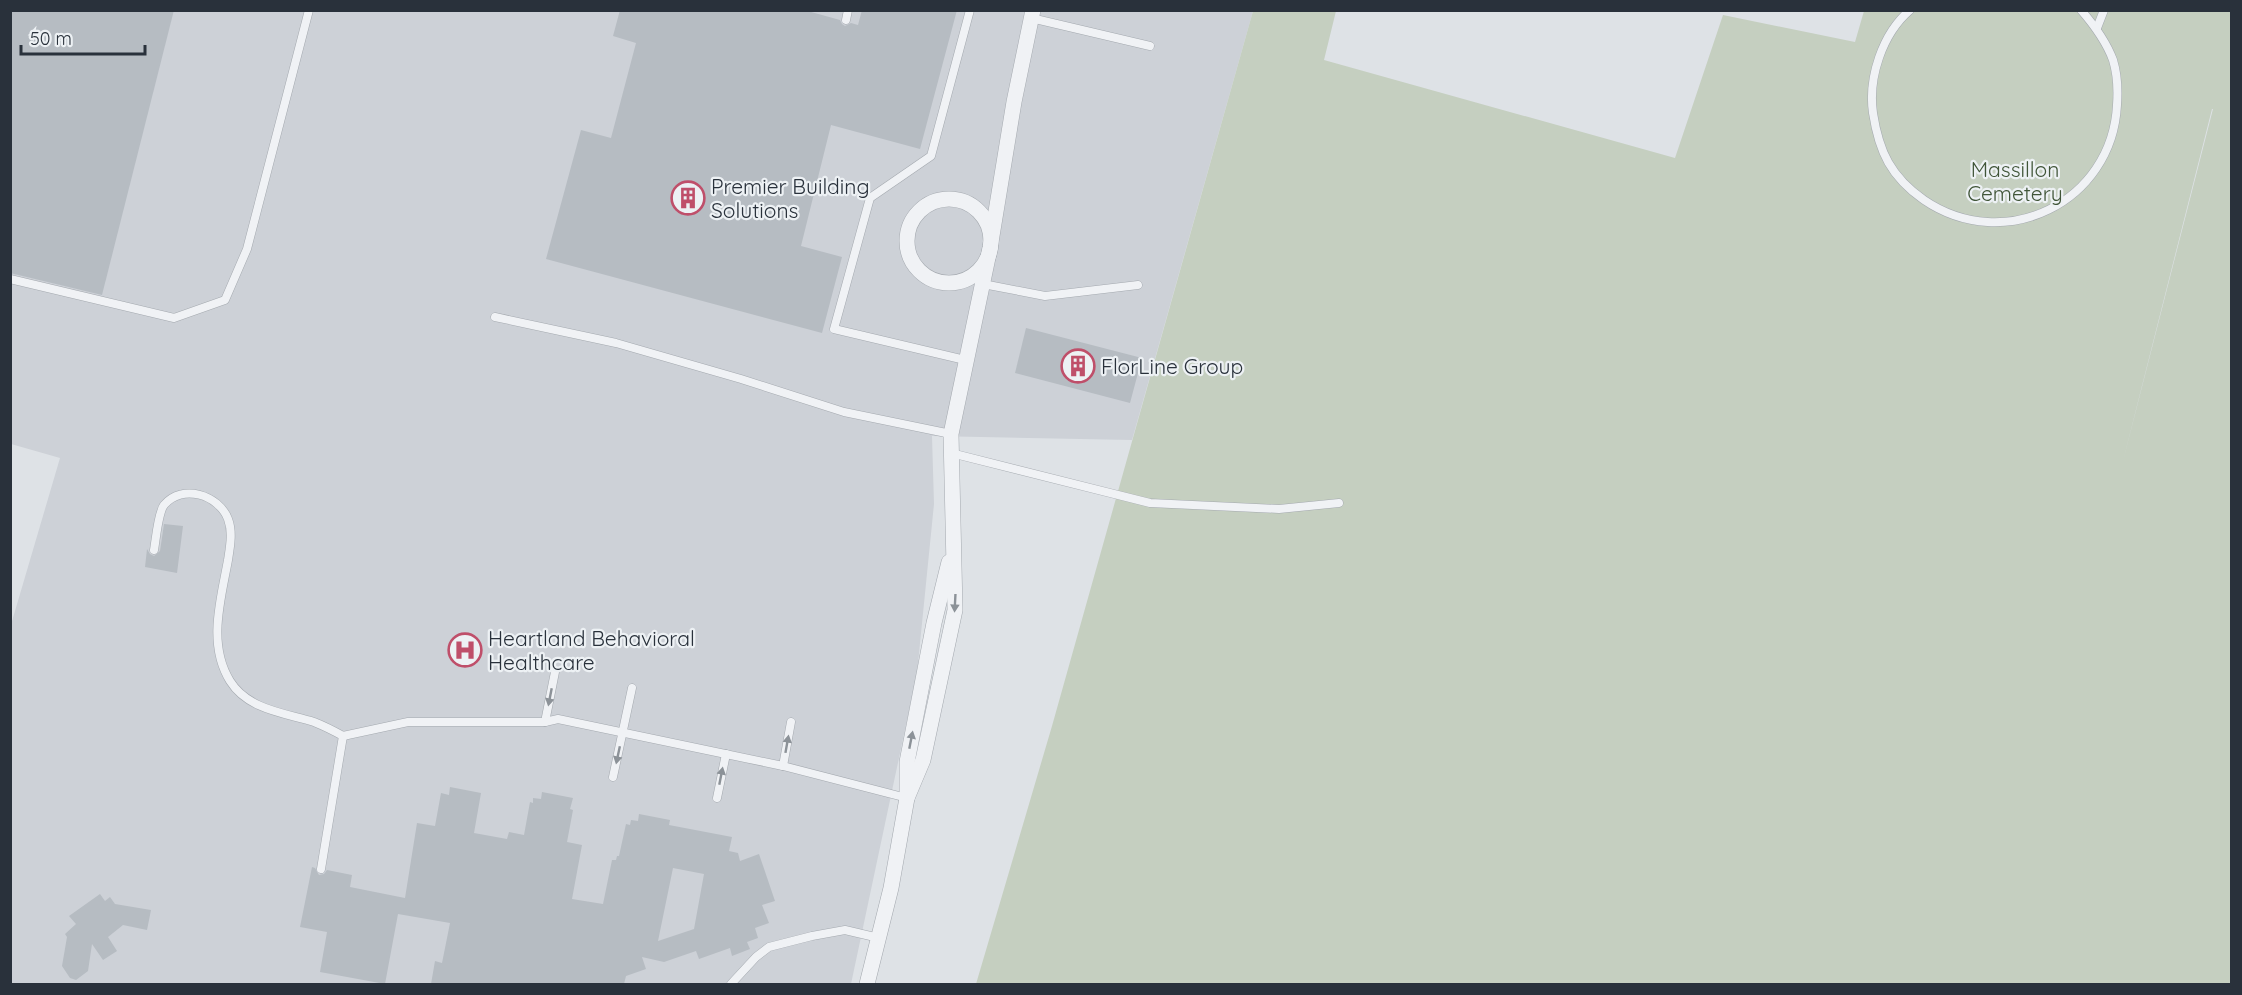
<svg xmlns="http://www.w3.org/2000/svg" width="2242" height="995" viewBox="0 0 2242 995" font-family="Quicksand,sans-serif">
	<style>
		.built { fill: #cdd1d7 }
		.green { fill: #c5cfc0; fill-rule: evenodd }
		.building { fill: #b6bcc2; fill-rule: evenodd }
		.lines { fill: none; stroke-linecap: round; stroke-linejoin: round }
		.lane-casing { stroke: #a4a9af; stroke-width: 9 }
		.street-casing { stroke: #a4a9af; stroke-width: 16 }
		.lane { stroke: #f0f2f5; stroke-width: 8 }
		.street { stroke: #f0f2f5; stroke-width: 15 }
		.oneway { fill: #8c9298 }
		.labels { text-anchor: middle; dominant-baseline: central; stroke-width: 4.5; stroke-linejoin: round; paint-order: stroke }
		.park-label { font-size: 21px; fill: #405538; stroke: #edf1f4 }
		.poi-label { font-size: 21px; fill: #29313b; stroke: #edf1f4; text-anchor: start }
	</style>
	<rect width="100%" height="100%" fill="#dee2e6"/>
	<path class="built" d="M 11,11 L 1253,11 L 1132,440 L 932,436 L 934,504 L 917,673 L 851,984 L 11,984 L 10,628 L 60,458 L 11,444 Z"/>
	<path class="green" d="M 1253,11 L 1336,11 L 1324,60 L 1675,158 L 1723,15 L 1855,42 L 1864,11 L 2231,11 L 2231,984 L 976,984 L 1052,726 ZM 2212,109 L 2213,109 L 2122,465 Z"/>
	<g class="building">
		<path d="M 10,10 L 174,10 L 102,295 L 10,273 Z"/>
		<path d="M 620,10 L 804,10 L 840,20 L 842,24 L 845,26 L 851,23 L 858,25 L 862,10 L 957,10 L 920,149 L 831,125 L 801,246 L 842,257 L 822,333 L 546,259 L 581,130 L 611,138 L 636,43 L 613,36 Z"/>
		<path d="M 1026,328 L 1142,358 L 1130,403 L 1015,373 Z"/>
		<path d="M 164,524 L 183,526 L 177,573 L 145,567 L 147,549 L 150,554 L 154,556 L 160,551 Z"/>
		<path d="M 450,787 L 481,793 L 474,833 L 507,839 L 509,832 L 524,835 L 530,802 L 533,803 L 533,798 L 541,799 L 542,792 L 573,798 L 570,809 L 573,810 L 567,842 L 582,845 L 572,899 L 603,904 L 612,860 L 616,860 L 617,856 L 619,856 L 626,824 L 630,825 L 631,820 L 638,821 L 639,814 L 670,820 L 669,825 L 732,837 L 729,851 L 738,853 L 740,861 L 759,854 L 775,901 L 762,905 L 769,923 L 755,928 L 758,938 L 747,942 L 750,949 L 732,956 L 730,948 L 699,959 L 696,951 L 664,962 L 642,957 L 646,969 L 626,976 L 624,984 L 431,984 L 435,961 L 442,963 L 450,923 L 398,914 L 385,984 L 320,972 L 327,932 L 300,927 L 312,867 L 315,868 L 319,875 L 324,874 L 327,870 L 352,875 L 350,887 L 405,898 L 417,823 L 435,826 L 441,793 L 449,795 ZM 673,868 L 704,874 L 694,929 L 658,941 Z"/>
		<path d="M 100,894 L 105,901 L 110,897 L 115,904 L 151,910 L 147,930 L 123,925 L 108,937 L 117,951 L 103,960 L 92,944 L 88,971 L 76,980 L 70,978 L 62,966 L 67,937 L 65,934 L 76,924 L 69,916 Z"/>
	</g>
	<g class="lines">
		<g class="lane-casing">
			<g id="lane">
				<path d="M 1910,10 C 1882,34 1868,78 1873,113 C 1879,152 1891,177 1924,200 C 2005,255 2112,202 2117,105 C 2118,91 2117,73 2113,60 C 2106,41 2094,25 2081,10"/>
				<path d="M 1031,18 L 1150,46"/>
				<path d="M 846,20 L 848,10"/>
				<path d="M 2097,28 L 2104,10"/>
				<path d="M 10,279 L 174,318 L 225,300 L 247,249 L 309,10"/>
				<path d="M 983,284 L 1045,296 L 1138,285"/>
				<path d="M 495,317 L 616,343 L 741,379 L 844,412 L 951,434"/>
				<path d="M 965,360 L 834,329 L 870,198 L 931,156 L 970,10"/>
				<path d="M 951,453 L 1150,503 L 1279,509 L 1339,503"/>
				<path d="M 154,550 C 156,539 158,513 164,505 C 182,483 219,495 228,519 C 233,532 230,547 228,560 C 221,599 207,644 230,681 C 248,710 285,713 314,722 C 324,726 334,731 343,736 L 321,869"/>
				<path d="M 545,722 L 555,672"/>
				<path d="M 343,736 L 408,722 L 545,722 L 558,719 L 783,766 L 907,798"/>
				<path d="M 783,766 L 791,722"/>
				<path d="M 613,777 L 632,688"/>
				<path d="M 717,798 L 726,754"/>
				<path d="M 731,984 L 756,957 L 769,947 L 812,936 L 845,930 L 879,938"/>
			</g>
		</g>
		<g class="street-casing">
			<g id="street">
				<circle cx="949" cy="241" r="42"/>
				<path d="M 907,798 L 923,760 L 955,610 L 951,434 L 990,248 L 1014,102 L 1033,10"/>
				<path d="M 867,984 L 891,888 L 907,798 L 907,762 L 934,623 L 949,562"/>
			</g>
		</g>
		<use href="#lane" class="lane"/>
		<use href="#street" class="street"/>
	</g>
	<defs><path id="oneway-solid" d="M-6-.8H1V-3.2L6.5 0L1 3.2V.8H-6Z" transform="scale(1.5)"/></defs>
	<g class="oneway">
		<use href="#oneway-solid" transform="translate(955 603) rotate(93)"/>
		<use href="#oneway-solid" transform="translate(550 697) rotate(101)"/>
		<use href="#oneway-solid" transform="translate(911 740) rotate(-79)"/>
		<use href="#oneway-solid" transform="translate(787 744) rotate(-80)"/>
		<use href="#oneway-solid" transform="translate(618 755) rotate(102)"/>
		<use href="#oneway-solid" transform="translate(721 776) rotate(-79)"/>
	</g>
	<defs>
		<g id="building-ring" transform="scale(1.725)"><circle r="9.5" fill="#edf1f4" stroke="#bf4f6a" stroke-width="1.5"/><path d="M-4-6H4V6H1V3H-1V6H-4ZM-2.5-4.3h1.7v1.8h-1.7ZM.8-4.3h1.7v1.8H.8ZM-2.5-1h1.7V.8h-1.7ZM.8-1h1.7V.8H.8Z" fill="#bf4f6a"/></g>
		<g id="hospital-ring" transform="scale(1.725)"><circle r="9.5" fill="#edf1f4" stroke="#bf4f6a" stroke-width="1.5"/><path d="M-5-5h3v3.5h4V-5h3V5h-3V1.5h-4V5h-3Z" fill="#bf4f6a"/></g>
	</defs>
	<g fill-rule="evenodd">
		<use href="#building-ring" x="688" y="198"/>
		<use href="#building-ring" x="1078" y="366"/>
		<use href="#hospital-ring" x="465" y="650"/>
	</g>
	<g class="labels">
		<g class="park-label">
			<text x="2015" y="169">Massillon<tspan x="2015" dy="24">Cemetery</tspan></text>
		</g>
		<g class="poi-label">
			<text x="711" y="186">Premier Building<tspan x="711" dy="24">Solutions</tspan></text>
			<text x="1101" y="366">FlorLine Group</text>
			<text x="488" y="638">Heartland Behavioral<tspan x="488" dy="24">Healthcare</tspan></text>
		</g>
	</g>
	<rect width="2242" height="995" fill="none" stroke="#29313b" stroke-width="24"/>
	<path d="M21 45v9h124v-9" fill="none" stroke="#29313b" stroke-width="3"/>
	<text x="30" y="45" font-size="18" fill="#29313b" stroke="#edf1f4" stroke-width="4.5" paint-order="stroke">50 m</text>
</svg>
